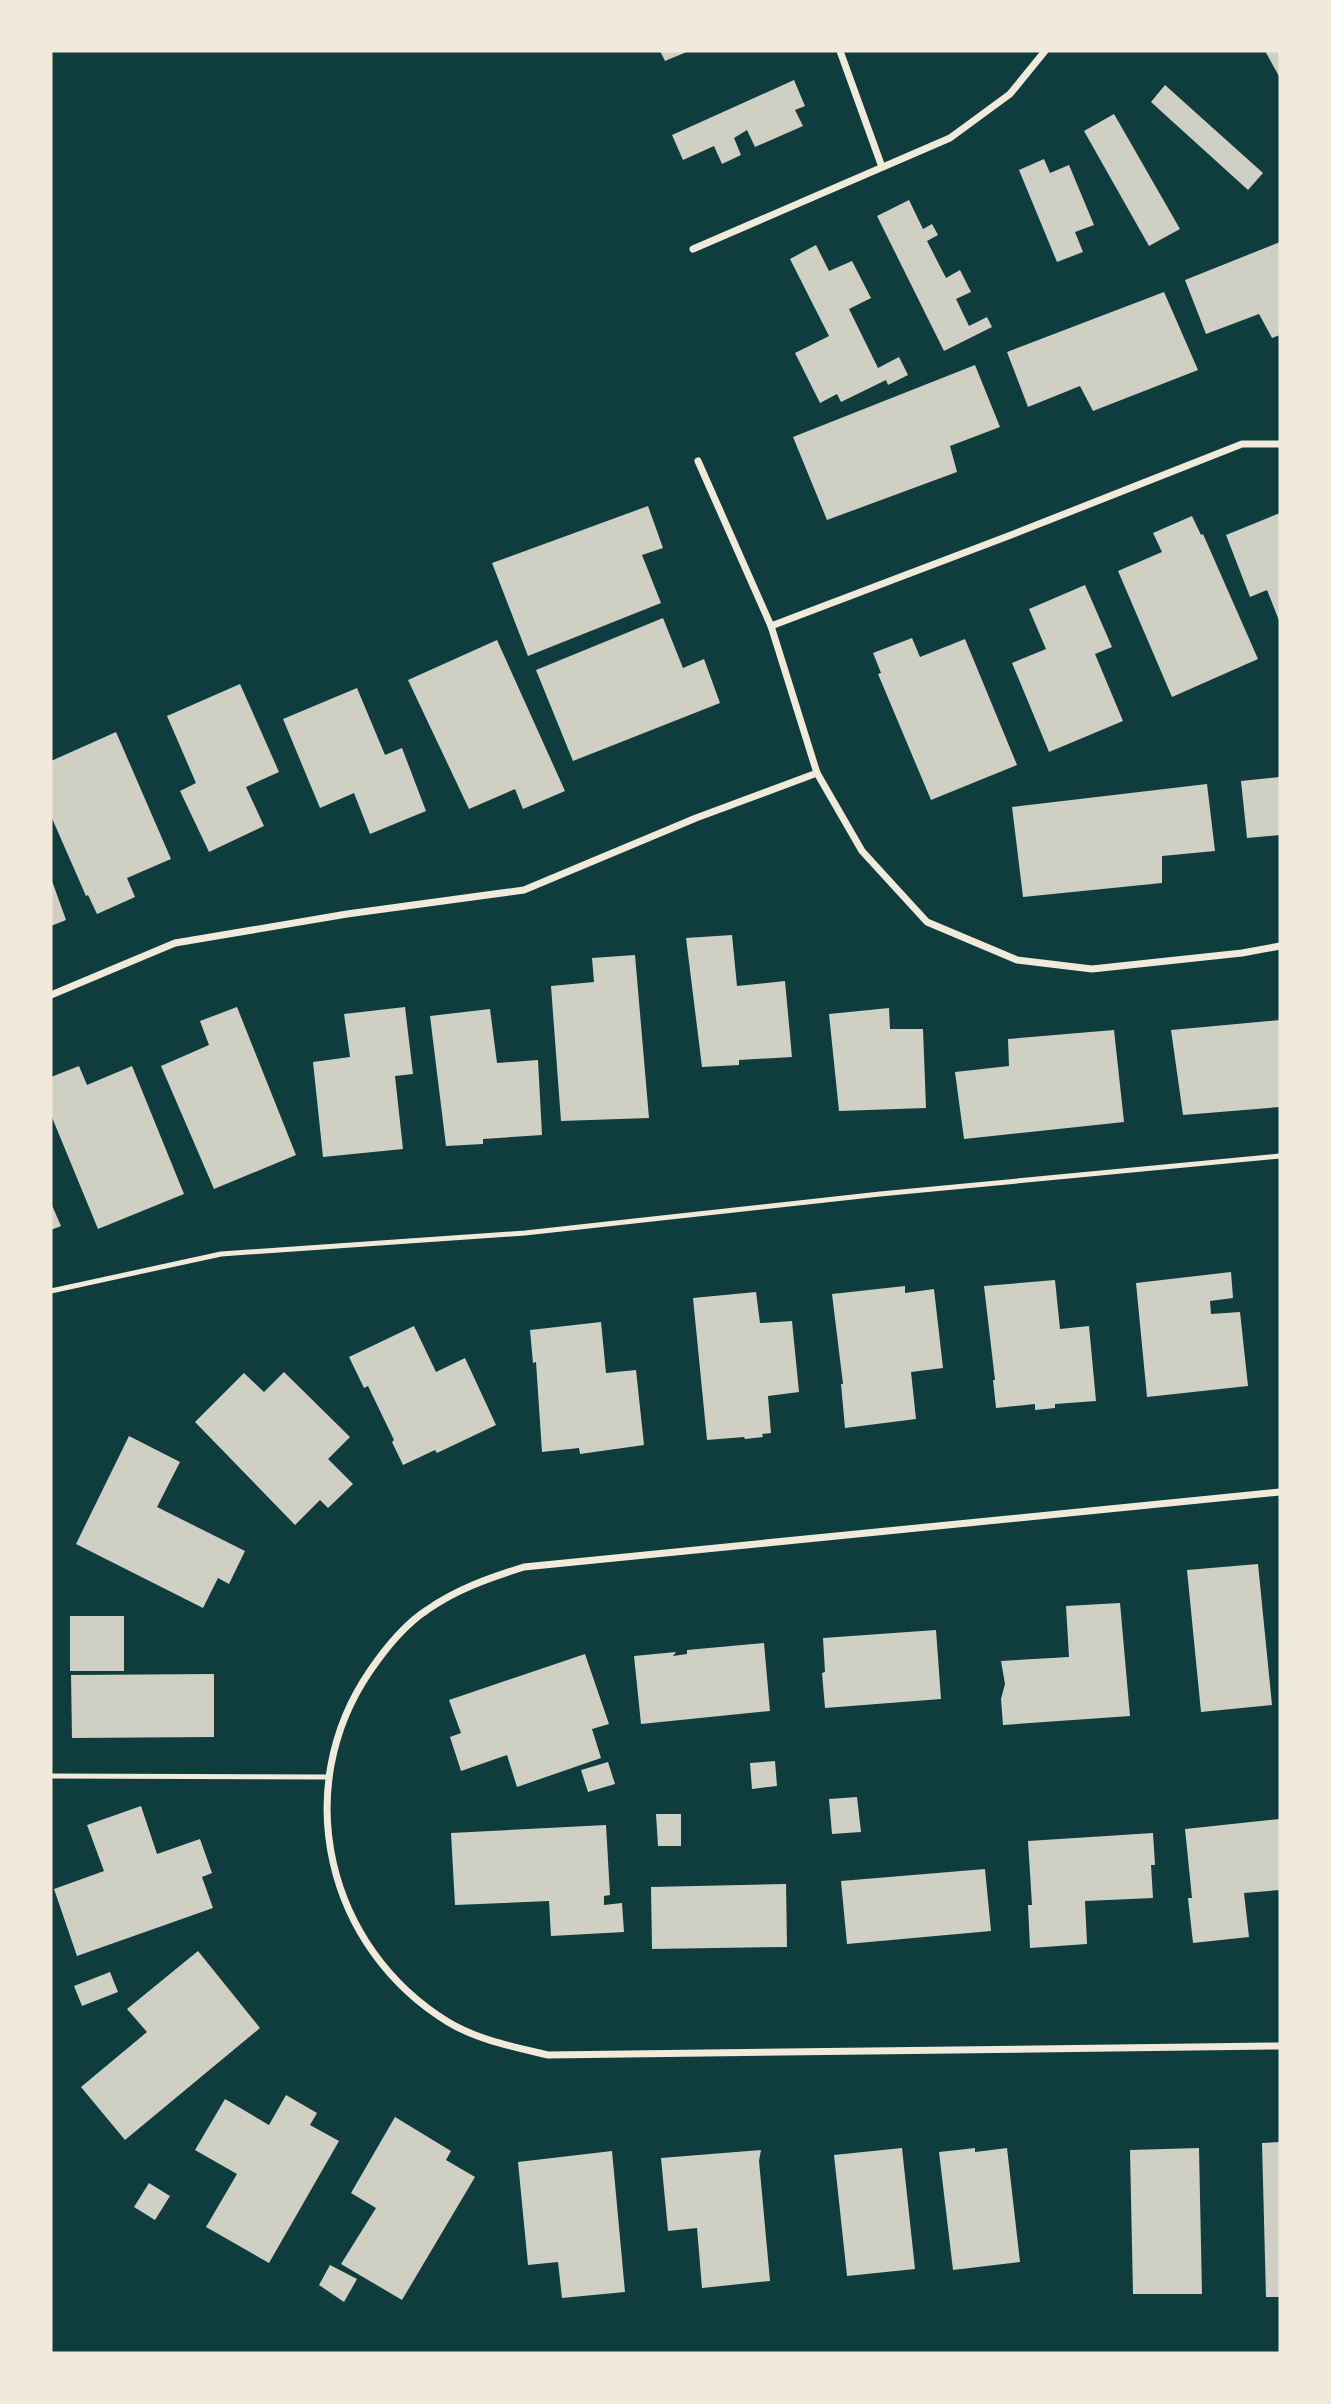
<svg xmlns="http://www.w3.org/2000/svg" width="1331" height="2404" viewBox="0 0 1331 2404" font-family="'Asap Condensed',sans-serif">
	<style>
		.building { fill: #cfcfc3 }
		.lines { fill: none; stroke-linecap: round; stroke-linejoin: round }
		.service { stroke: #f1e9da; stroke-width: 5 }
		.minor { stroke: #f1e9da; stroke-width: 7 }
	</style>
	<rect width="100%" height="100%" fill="#0f3d3e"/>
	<g class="building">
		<path d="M 660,51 L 689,51 L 665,61 Z"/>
		<path d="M 1265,51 L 1280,51 L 1280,78 Z"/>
		<path d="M 794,80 L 805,106 L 795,110 L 803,126 L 755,147 L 747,130 L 734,138 L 741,155 L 722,164 L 714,146 L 683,160 L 672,135 Z"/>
		<path d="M 1165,85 L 1263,173 L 1248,190 L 1151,102 Z"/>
		<path d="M 1114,114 L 1180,229 L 1149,246 L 1084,131 Z"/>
		<path d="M 1044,159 L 1050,173 L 1069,165 L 1094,225 L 1075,232 L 1083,252 L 1057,262 L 1019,170 Z"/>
		<path d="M 909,200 L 923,229 L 932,224 L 938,235 L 927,241 L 946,278 L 960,270 L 971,292 L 956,299 L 969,326 L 987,317 L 992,327 L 944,351 L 877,216 Z"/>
		<path d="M 1280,242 L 1280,335 L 1272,338 L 1259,314 L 1206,334 L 1185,280 Z"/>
		<path d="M 816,245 L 829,271 L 852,261 L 871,298 L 849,309 L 878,368 L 899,357 L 908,375 L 888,385 L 886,380 L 841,402 L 837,394 L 820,403 L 795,353 L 829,336 L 790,259 Z"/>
		<path d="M 1164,292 L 1198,370 L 1093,411 L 1080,386 L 1028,407 L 1007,352 Z"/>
		<path d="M 975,365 L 1000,427 L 950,446 L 957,472 L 827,520 L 793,437 Z"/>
		<path d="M 648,506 L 663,548 L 642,555 L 661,603 L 528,656 L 492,563 Z"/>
		<path d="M 1280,513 L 1280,623 L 1267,590 L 1250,597 L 1226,535 Z"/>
		<path d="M 1192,516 L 1201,535 L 1203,534 L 1258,659 L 1172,697 L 1118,571 L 1162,552 L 1153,533 Z"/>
		<path d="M 1085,585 L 1112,647 L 1095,654 L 1123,721 L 1049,752 L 1012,663 L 1046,649 L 1029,609 Z"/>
		<path d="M 663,618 L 683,668 L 704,659 L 720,703 L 573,761 L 536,670 Z"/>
		<path d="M 912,638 L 920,657 L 965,639 L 1017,765 L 931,800 L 878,674 L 881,673 L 873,653 Z"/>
		<path d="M 497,640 L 565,791 L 523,809 L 515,789 L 469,809 L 408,680 Z"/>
		<path d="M 240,684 L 279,772 L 246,787 L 264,826 L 209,852 L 180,791 L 196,783 L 167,716 Z"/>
		<path d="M 357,688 L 385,755 L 402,748 L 426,811 L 370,834 L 354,793 L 320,808 L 283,719 Z"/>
		<path d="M 116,732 L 171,859 L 127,878 L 135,897 L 97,914 L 88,895 L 86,896 L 51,816 L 51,761 Z"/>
		<path d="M 1280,777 L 1280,835 L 1247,838 L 1241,781 Z"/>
		<path d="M 1207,784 L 1215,851 L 1162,856 L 1162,883 L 1023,897 L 1012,807 Z"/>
		<path d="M 51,878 L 66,920 L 51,926 Z"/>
		<path d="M 732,935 L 737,986 L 785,981 L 792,1057 L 739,1060 L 739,1065 L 702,1067 L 686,938 Z"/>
		<path d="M 635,955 L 649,1118 L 561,1121 L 551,986 L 594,982 L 592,958 Z"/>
		<path d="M 237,1007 L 296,1155 L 214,1189 L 161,1066 L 209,1045 L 200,1021 Z"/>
		<path d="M 405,1007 L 413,1074 L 395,1076 L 403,1149 L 323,1157 L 313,1062 L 350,1057 L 344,1014 Z"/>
		<path d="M 889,1008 L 890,1029 L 923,1029 L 926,1108 L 839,1111 L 829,1014 Z"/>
		<path d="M 490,1009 L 497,1063 L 538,1060 L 542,1135 L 483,1139 L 483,1144 L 446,1146 L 430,1016 Z"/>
		<path d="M 1280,1020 L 1280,1107 L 1183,1115 L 1171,1030 Z"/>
		<path d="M 1114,1030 L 1124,1122 L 964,1139 L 955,1072 L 1009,1066 L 1008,1039 Z"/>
		<path d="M 79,1066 L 87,1085 L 132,1066 L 184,1194 L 98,1229 L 51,1115 L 51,1077 Z"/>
		<path d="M 51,1203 L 61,1226 L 51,1230 Z"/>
		<path d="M 1231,1272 L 1233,1298 L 1210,1301 L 1211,1314 L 1240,1312 L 1248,1386 L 1147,1397 L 1136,1283 Z"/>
		<path d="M 1055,1280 L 1060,1329 L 1089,1326 L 1096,1401 L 1055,1404 L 1055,1408 L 1035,1410 L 1035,1404 L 996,1408 L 993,1380 L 995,1380 L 984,1286 Z"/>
		<path d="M 905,1286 L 905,1293 L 934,1289 L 943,1368 L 911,1372 L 916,1419 L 845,1428 L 841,1384 L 843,1384 L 832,1294 Z"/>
		<path d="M 756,1292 L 760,1323 L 792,1321 L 799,1392 L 768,1396 L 771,1433 L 762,1434 L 763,1437 L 745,1439 L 744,1437 L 707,1440 L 693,1298 Z"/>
		<path d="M 601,1322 L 606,1373 L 636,1370 L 644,1445 L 580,1454 L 579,1448 L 542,1452 L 536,1362 L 533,1363 L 530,1330 Z"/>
		<path d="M 414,1326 L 436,1372 L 465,1358 L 496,1425 L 437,1453 L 435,1450 L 403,1465 L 392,1442 L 394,1440 L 368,1386 L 364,1388 L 349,1357 Z"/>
		<path d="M 284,1372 L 350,1437 L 328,1459 L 353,1484 L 328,1508 L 320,1500 L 295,1525 L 195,1422 L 244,1373 L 264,1392 Z"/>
		<path d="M 129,1436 L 180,1462 L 157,1507 L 245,1551 L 229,1584 L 218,1578 L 203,1608 L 76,1544 Z"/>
		<path d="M 1258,1564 L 1272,1705 L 1201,1712 L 1187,1570 Z"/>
		<path d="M 1120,1603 L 1130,1716 L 1003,1725 L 1001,1699 L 1005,1684 L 1001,1661 L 1069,1657 L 1066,1606 Z"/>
		<rect x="70" y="1616" width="54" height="55"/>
		<path d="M 936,1630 L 941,1699 L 825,1708 L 822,1673 L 825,1672 L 823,1638 Z"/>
		<path d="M 764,1643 L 770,1711 L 641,1724 L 634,1656 L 676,1652 L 673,1656 L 687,1654 L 687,1650 Z"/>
		<path d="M 585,1654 L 609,1724 L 592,1729 L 601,1758 L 517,1787 L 507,1755 L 461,1771 L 450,1737 L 461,1733 L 449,1700 Z"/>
		<path d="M 214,1674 L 214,1737 L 72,1738 L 71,1675 Z"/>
		<path d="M 775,1761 L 777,1786 L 752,1789 L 750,1763 Z"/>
		<path d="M 608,1762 L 615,1784 L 588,1792 L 581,1770 Z"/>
		<path d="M 857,1797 L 861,1832 L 832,1834 L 829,1799 Z"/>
		<path d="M 141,1806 L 157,1854 L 200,1839 L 212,1873 L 202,1877 L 213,1908 L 77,1956 L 54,1889 L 104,1871 L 87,1825 Z"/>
		<path d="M 656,1814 L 681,1814 L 681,1846 L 658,1846 Z"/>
		<path d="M 1280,1819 L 1280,1890 L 1244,1893 L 1249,1937 L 1193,1943 L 1188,1898 L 1192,1898 L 1185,1829 Z"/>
		<path d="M 606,1825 L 610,1895 L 604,1896 L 604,1905 L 622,1903 L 624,1932 L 551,1936 L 549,1901 L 455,1905 L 451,1833 Z"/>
		<path d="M 1153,1833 L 1155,1865 L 1151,1865 L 1153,1898 L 1085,1901 L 1087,1944 L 1030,1948 L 1028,1905 L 1032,1905 L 1028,1841 Z"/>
		<path d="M 985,1869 L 991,1931 L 847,1944 L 841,1881 Z"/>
		<path d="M 786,1884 L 787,1947 L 652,1949 L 651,1887 Z"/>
		<path d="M 198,1951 L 260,2028 L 125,2140 L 81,2087 L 147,2032 L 127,2009 Z"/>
		<path d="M 110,1972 L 118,1992 L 82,2006 L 74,1986 Z"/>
		<path d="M 286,2095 L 317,2113 L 310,2125 L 339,2141 L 269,2263 L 206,2227 L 237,2174 L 195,2150 L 225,2099 L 269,2125 Z"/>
		<path d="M 395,2117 L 451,2151 L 446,2160 L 475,2177 L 402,2300 L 341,2264 L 376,2208 L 351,2193 Z"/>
		<path d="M 1280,2142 L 1280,2297 L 1266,2297 L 1262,2143 Z"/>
		<path d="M 902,2148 L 915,2269 L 847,2276 L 834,2155 Z"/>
		<path d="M 975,2148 L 975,2152 L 1007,2148 L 1020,2262 L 953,2270 L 939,2152 Z"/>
		<path d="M 1199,2148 L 1202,2294 L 1133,2294 L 1130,2150 Z"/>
		<path d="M 761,2150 L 759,2161 L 770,2281 L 702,2288 L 697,2228 L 668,2231 L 661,2158 Z"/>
		<path d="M 612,2151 L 625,2292 L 562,2298 L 558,2262 L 528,2265 L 518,2162 Z"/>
		<path d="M 149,2183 L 170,2196 L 155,2220 L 134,2207 Z"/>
		<path d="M 330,2265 L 357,2279 L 344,2302 L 319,2285 Z"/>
	</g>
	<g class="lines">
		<g class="service">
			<path d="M 51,1291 L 221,1254 L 525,1233 L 880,1194 L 1280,1156"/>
			<path d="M 51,1776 L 330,1777"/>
		</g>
		<g class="minor">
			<path d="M 840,51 L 882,167"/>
			<path d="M 693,249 L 950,138 L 1010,94 L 1045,51"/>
			<path d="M 698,461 L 771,626 L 817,773 L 862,851 L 927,922 L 1017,960 L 1092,969 L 1242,953 L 1280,946"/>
			<path d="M 771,626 L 1011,535 L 1242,444 L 1280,444"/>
			<path d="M 51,995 L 175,943 L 347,914 L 524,890 L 696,818 L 817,773"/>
			<path d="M 1280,1492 L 524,1567 C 489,1578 457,1589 427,1610 C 404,1625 385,1649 370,1671 C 289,1789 327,1948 448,2022 C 478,2040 514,2047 548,2055 L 1280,2046"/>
		</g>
	</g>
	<rect width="1331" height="2404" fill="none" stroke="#f1e9da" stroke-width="105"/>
</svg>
